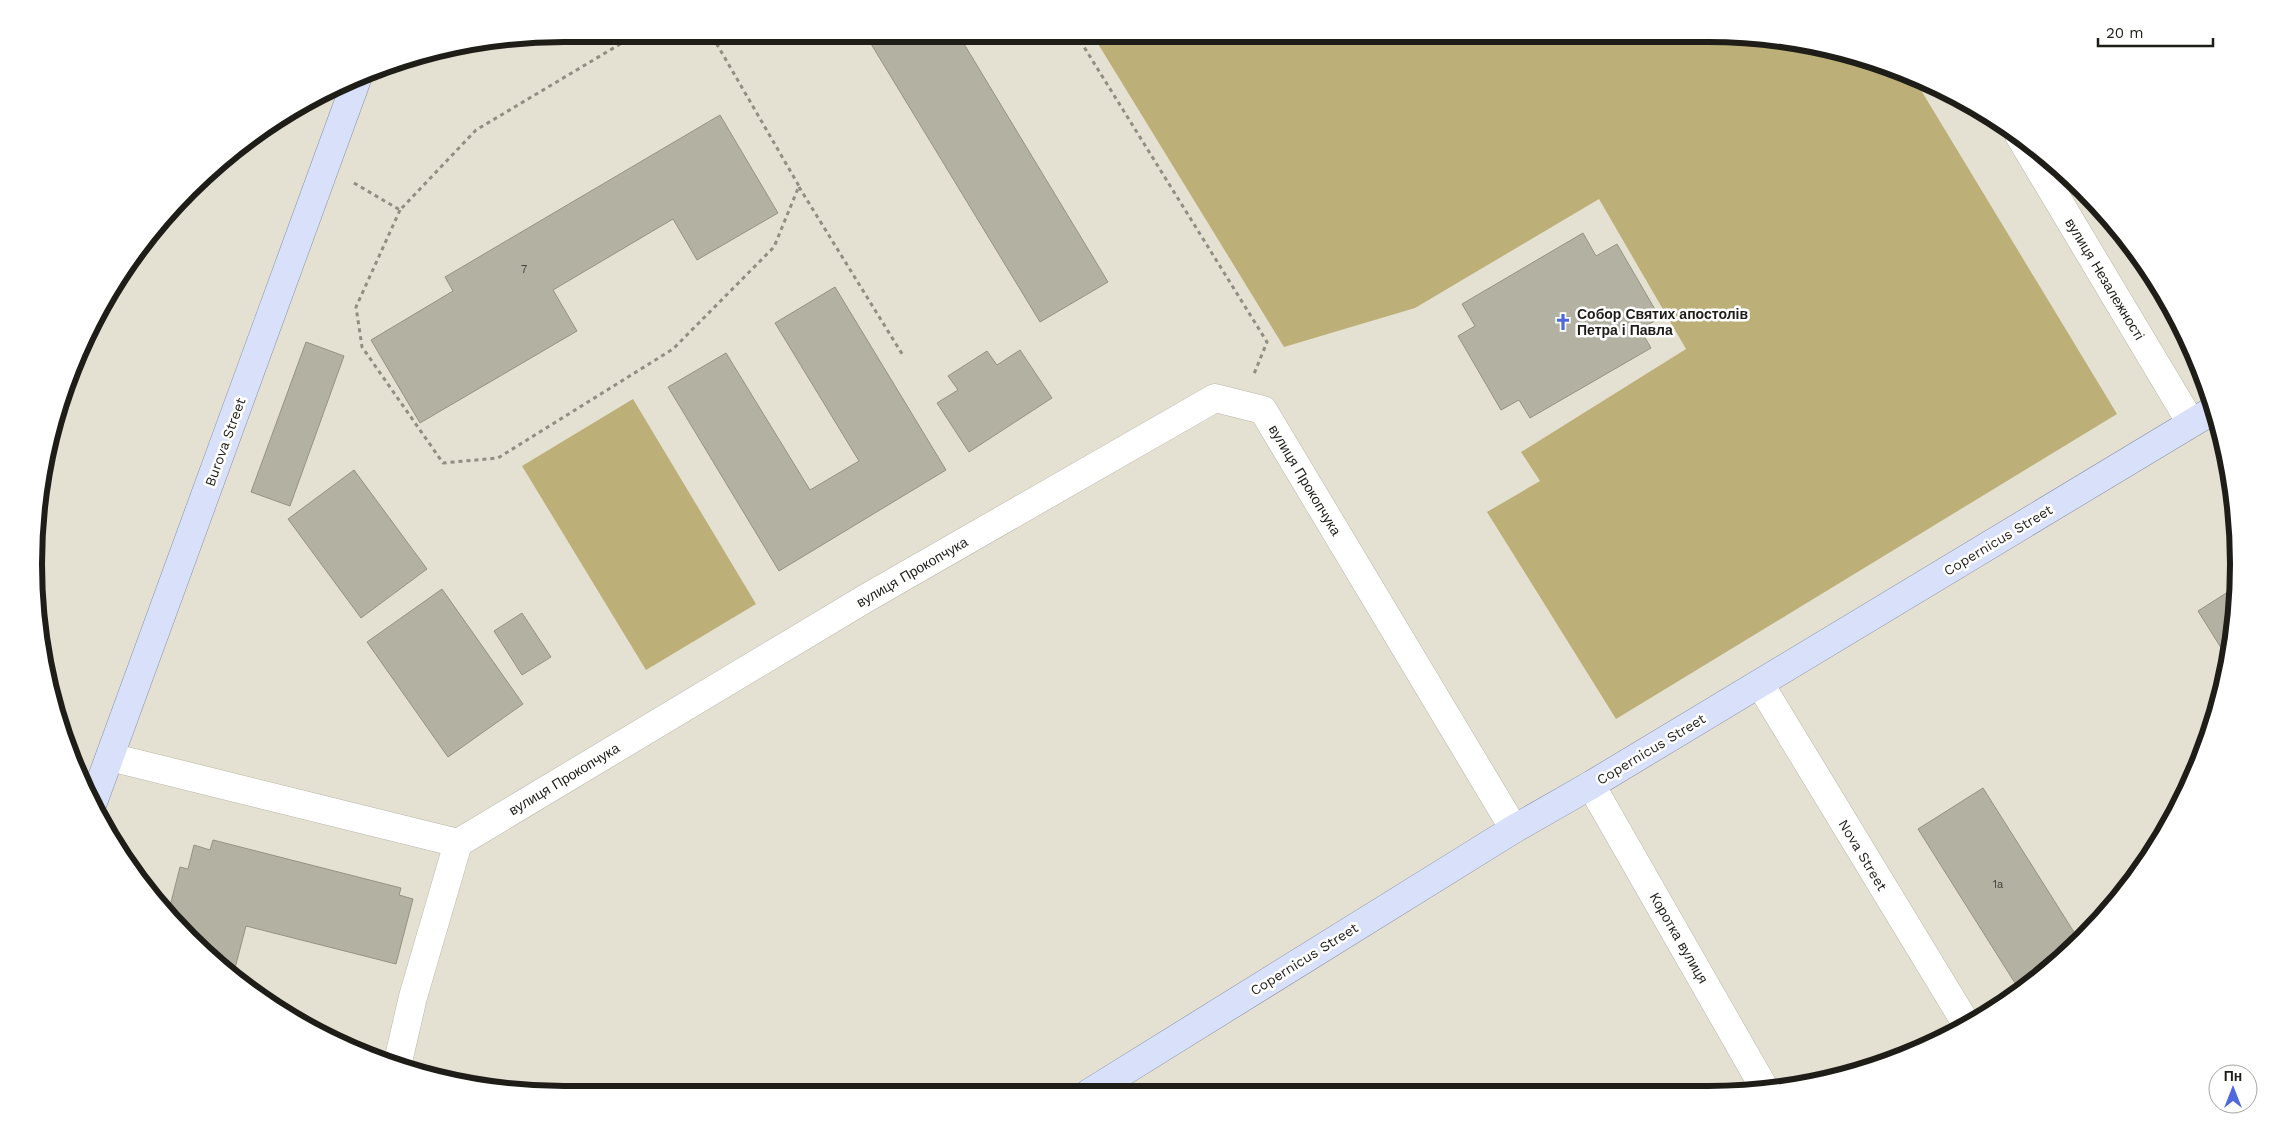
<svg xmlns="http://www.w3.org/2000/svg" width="2273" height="1129" viewBox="0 0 2273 1129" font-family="'Work Sans',sans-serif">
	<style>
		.green { fill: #bcb078 }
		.building { fill: #b3b1a2; stroke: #959284 }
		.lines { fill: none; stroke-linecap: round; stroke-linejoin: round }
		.minor-casing { stroke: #b9b6a8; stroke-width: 29 }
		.major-casing { stroke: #868fa8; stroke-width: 29 }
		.path { stroke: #908e83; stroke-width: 3; stroke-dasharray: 4 4; stroke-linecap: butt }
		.minor { stroke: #fff; stroke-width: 28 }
		.major { stroke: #d8e0fa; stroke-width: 28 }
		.rail { stroke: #54534b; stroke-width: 4; stroke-dasharray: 8 4; stroke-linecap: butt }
		.labels { text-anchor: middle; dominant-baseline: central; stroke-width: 5; stroke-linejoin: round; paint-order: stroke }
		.number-label { font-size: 11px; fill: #43423a }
		.street-label { font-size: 14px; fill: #1e1d18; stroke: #fff }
		.poi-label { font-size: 14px; font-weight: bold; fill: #1e1d18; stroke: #fff; text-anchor: start }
		.rim { fill: none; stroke: #1e1d18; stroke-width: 6 }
	</style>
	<rect width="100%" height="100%" fill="#e4e1d2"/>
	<g class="green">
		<path d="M 1092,34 L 1743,35 L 1846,52 L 1913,77 L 2117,414 L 1616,719 L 1487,512 L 1540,481 L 1521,452 L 1686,349 L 1599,199 L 1415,308 L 1284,347 Z"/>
		<path d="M 633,399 L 756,604 L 646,670 L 522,466 Z"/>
	</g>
	<g class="building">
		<path d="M 865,34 L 958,34 L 1108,282 L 1040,322 Z"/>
		<path d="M 720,115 L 778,213 L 697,260 L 673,219 L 553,290 L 577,331 L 420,423 L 371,340 L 453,291 L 445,277 Z"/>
		<path d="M 1583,233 L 1596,256 L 1617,244 L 1660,318 L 1640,329 L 1651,348 L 1530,418 L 1519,400 L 1501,410 L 1458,336 L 1475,326 L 1462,304 Z"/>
		<path d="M 835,287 L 946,470 L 779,571 L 668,387 L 726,353 L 810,490 L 859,461 L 775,323 Z"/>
		<path d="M 306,342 L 344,356 L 290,506 L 251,492 Z"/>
		<path d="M 1020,350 L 1052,398 L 969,452 L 937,403 L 958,390 L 948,376 L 987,351 L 997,365 Z"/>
		<path d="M 354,470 L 427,569 L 361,618 L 288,519 Z"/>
		<path d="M 442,589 L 523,704 L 448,757 L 367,642 Z"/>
		<path d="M 2231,590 L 2238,601 L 2228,659 L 2198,611 Z"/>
		<path d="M 522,613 L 551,657 L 522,675 L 494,631 Z"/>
		<path d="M 1983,788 L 2079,940 L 2020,991 L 1918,829 Z"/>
		<path d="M 213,840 L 401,888 L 399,895 L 413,899 L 396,964 L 246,926 L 234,972 L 227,971 L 189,940 L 168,914 L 180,867 L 188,869 L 194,845 L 210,850 Z"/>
		<path d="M 1381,1084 L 1387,1092 L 1369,1092 Z"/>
	</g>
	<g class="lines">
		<g class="minor-casing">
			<g id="minor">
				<path d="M 2019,135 L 2191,423"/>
				<path d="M 1760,684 L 1967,1025"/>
				<path d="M 110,757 L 458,843 L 868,597 L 1215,398 L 1263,410 L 1514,829"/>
				<path d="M 1591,785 L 1766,1091"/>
				<path d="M 397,1066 L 413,997 L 458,843"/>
			</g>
		</g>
		<g class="major-casing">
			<g id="major">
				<path d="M 92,805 L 357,79"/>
				<path d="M 1089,1093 L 1514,829 L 1591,785 L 2215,409"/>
			</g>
		</g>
		<g class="path">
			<path d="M 1076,34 L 1267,342 L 1254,374"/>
			<path d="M 354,183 L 400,210 L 476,130 L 637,34"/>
			<path d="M 799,187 L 904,357"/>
			<path d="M 400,210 L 356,307 L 362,347 L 443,463 L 498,458 L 673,349 L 774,247 L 799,186 L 711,34"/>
		</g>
		<use href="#minor" class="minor"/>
		<use href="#major" class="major"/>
		<path class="rail" d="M 57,417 L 100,309"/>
	</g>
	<defs>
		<g id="church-bare" transform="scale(1.35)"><path d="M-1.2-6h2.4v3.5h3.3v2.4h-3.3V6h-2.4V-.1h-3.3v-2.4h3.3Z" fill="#4f68dd" stroke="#fff" stroke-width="2.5" paint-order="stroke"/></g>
	</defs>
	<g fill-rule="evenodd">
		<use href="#church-bare" x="1563" y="322"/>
	</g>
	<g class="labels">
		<g class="number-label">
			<text x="524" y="269">7</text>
			<text x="1998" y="884">1а</text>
		</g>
		<g class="street-label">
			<text transform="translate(2105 279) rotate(59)">вулиця Незалежності</text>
			<text transform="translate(225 442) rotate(-70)">Burova Street</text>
			<text transform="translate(1305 480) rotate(59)">вулиця Прокопчука</text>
			<text transform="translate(1998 540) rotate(-31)">Copernicus Street</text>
			<text transform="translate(912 572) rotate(-30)">вулиця Прокопчука</text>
			<text transform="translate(1651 749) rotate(-31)">Copernicus Street</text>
			<text transform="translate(564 779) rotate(-31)">вулиця Прокопчука</text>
			<text transform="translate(1863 855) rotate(59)">Nova Street</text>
			<text transform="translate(1679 938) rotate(60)">Коротка вулиця</text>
			<text transform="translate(1304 959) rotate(-32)">Copernicus Street</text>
		</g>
		<g class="poi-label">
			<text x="1577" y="314">Собор Святих апостолів<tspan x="1577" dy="16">Петра і Павла</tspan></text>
		</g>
	</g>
	<path d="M0 0H2273V1129H0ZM564 42H1708A522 522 0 0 1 2230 564V564A522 522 0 0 1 1708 1086H564A522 522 0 0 1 42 564V564A522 522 0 0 1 564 42Z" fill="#fff" fill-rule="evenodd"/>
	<path class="rim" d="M564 42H1708A522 522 0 0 1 2230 564V564A522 522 0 0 1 1708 1086H564A522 522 0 0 1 42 564V564A522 522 0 0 1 564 42Z"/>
	<g transform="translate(2233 1089)"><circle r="24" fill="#ffffff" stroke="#a5a5a3"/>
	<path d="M0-4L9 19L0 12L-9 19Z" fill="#4f68dd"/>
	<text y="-8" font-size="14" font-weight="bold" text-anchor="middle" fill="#1e1d18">Пн</text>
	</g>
	<path d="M2098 38v8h115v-8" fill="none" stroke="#1e1d18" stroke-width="2.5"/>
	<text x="2106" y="38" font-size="15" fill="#1e1d18" stroke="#ffffff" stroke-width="4" paint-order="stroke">20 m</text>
</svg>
